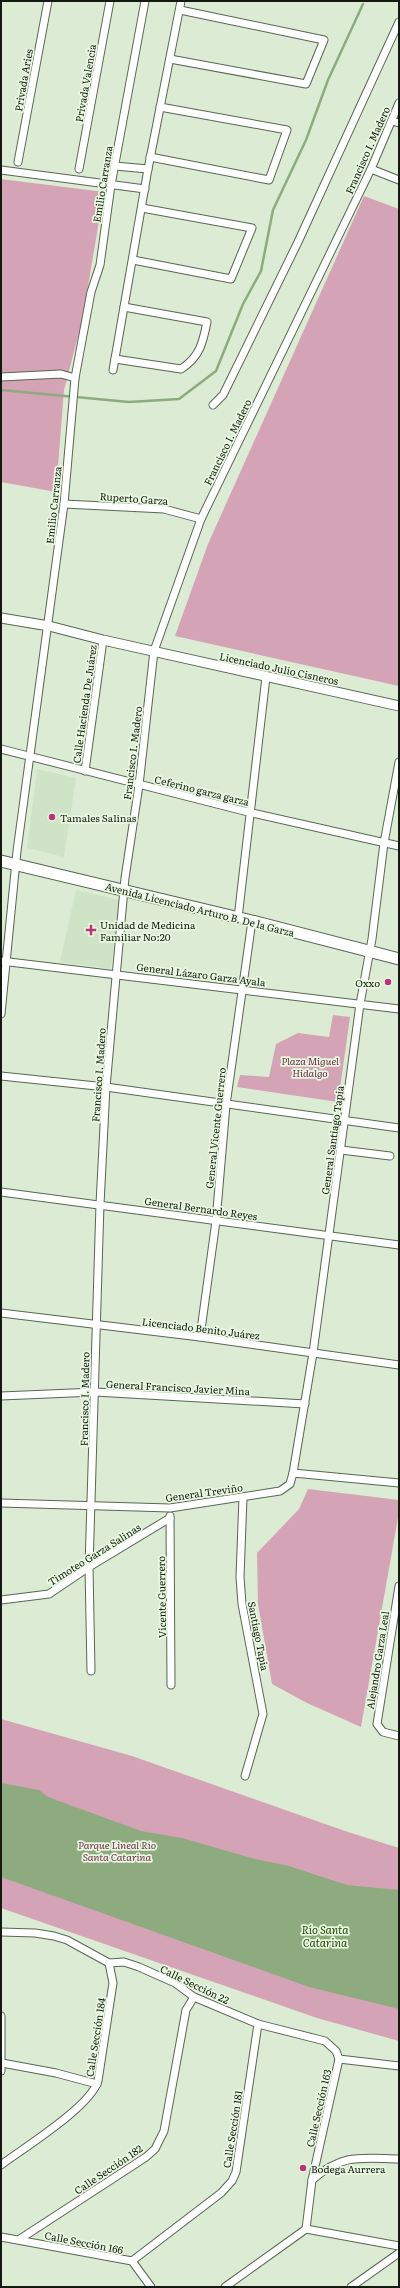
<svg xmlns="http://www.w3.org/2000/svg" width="400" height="2288" viewBox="0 0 400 2288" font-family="Literata,serif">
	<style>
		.built { fill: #cfe4c6 }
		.green { fill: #d4a4b6 }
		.water { fill: #8dab7f }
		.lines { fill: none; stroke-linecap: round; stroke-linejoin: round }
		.stream { stroke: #8dab7f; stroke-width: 2.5 }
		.minor-casing { stroke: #596653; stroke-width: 9 }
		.tertiary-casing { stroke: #596653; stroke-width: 11 }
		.primary-casing { stroke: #596653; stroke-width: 13 }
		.minor { stroke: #fff; stroke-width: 7 }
		.tertiary { stroke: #fff; stroke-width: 9 }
		.primary { stroke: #fff; stroke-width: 11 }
		.poi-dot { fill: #b93377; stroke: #e8f8e1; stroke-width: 1.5 }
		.labels { text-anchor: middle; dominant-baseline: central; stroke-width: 3.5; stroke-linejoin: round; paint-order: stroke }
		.street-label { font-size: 10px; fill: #141911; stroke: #e8f8e1 }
		.poi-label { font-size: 10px; fill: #141911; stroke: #e8f8e1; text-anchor: start }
		.park-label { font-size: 10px; font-style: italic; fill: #6e2b4a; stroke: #e8f8e1 }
		.water-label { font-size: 11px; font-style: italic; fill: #264b0a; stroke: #e8f8e1 }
	</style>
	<rect width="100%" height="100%" fill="#dbebd4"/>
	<g class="built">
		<path d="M 37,769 L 76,778 L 64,857 L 27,848 Z"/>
		<path d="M 76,890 L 119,900 L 111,969 L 60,962 Z"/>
	</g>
	<g class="green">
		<path d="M 1,179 L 104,192 L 82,321 L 64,390 L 56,492 L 1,482 Z"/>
		<path d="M 364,196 L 399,209 L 399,686 L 175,636 L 208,544 Z"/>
		<path d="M 333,1015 L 350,1017 L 338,1102 L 237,1087 L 240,1075 L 269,1077 L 276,1044 L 298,1033 L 329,1037 Z"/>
		<path d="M 308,1489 L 399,1500 L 399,1512 L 361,1727 L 307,1703 L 272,1684 L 258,1604 L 257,1553 L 299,1509 Z"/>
		<path d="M 1,1719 L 132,1756 L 345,1831 L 399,1848 L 399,2041 L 317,2018 L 1,1908 Z"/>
	</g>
	<path class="water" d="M 1,1783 L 39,1790 L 48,1797 L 141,1831 L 182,1838 L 255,1859 L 289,1866 L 347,1885 L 399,1890 L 399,2009 L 309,1987 L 1,1877 Z"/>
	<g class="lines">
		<path class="stream" d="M 1,390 L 129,402 L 179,399 L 216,371 L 243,304 L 261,271 L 273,210 L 306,140 L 328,80 L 363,4"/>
		<g class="minor-casing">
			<g id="minor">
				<path d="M 170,59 L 306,84 L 324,40 L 180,10"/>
				<path d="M 392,121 L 399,123"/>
				<path d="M 150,157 L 269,180 L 287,130 L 160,107"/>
				<path d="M 18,162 L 48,1"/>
				<path d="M 115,166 L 148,169"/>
				<path d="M 79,169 L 110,1"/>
				<path d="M 371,169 L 399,180"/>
				<path d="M 1,170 L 145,189"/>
				<path d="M 133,260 L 231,279 L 252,228 L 142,208"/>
				<path d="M 115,359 L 181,369 C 200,357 203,342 207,322 L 124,307"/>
				<path d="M 113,370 L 148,169 L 181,1"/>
				<path d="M 1,377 L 61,374 L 75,378"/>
				<path d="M 213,405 L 223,395 L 298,242 L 399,22"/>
				<path d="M 64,504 L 164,509 L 201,519"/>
				<path d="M 1,749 L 252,813 L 399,846"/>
				<path d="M 85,771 L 103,640"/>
				<path d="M 238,918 L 266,677"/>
				<path d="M 1,961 L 399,1009"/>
				<path d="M 1,1014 L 17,851 L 64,504 L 75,378 L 91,292 L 100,265 L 111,185 L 145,1"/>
				<path d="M 1,1076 L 106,1087 L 399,1128"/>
				<path d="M 341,1150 L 390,1156"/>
				<path d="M 1,1192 L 399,1245"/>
				<path d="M 1,1313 L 200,1337 L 399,1365"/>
				<path d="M 200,1337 L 216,1221 L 226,1105 L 252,921"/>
				<path d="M 1,1396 L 95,1392 L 305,1404"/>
				<path d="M 293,1473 L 313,1353 L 360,1004 L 372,939 L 384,843 L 399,762"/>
				<path d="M 243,1497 L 240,1577 L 242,1604 L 263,1714 L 245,1776"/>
				<path d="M 1,1503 L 170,1508 L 280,1491 L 290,1484 L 293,1473 L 399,1483"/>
				<path d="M 170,1516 L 171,1685"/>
				<path d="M 399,1586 L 377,1724 L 383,1732 L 399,1736"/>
				<path d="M 1,1600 L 49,1594 L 89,1567 L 170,1518"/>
				<path d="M 91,1671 L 89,1567 L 100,1204 L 106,1087 L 125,878 L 139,785 L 154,651 L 201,519 L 371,169 L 399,103"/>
				<path d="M 1,1932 L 35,1933 L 54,1936 L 67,1940 L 109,1963 L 124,1962 L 139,1967 L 175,1983 L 194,1997 L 258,2024 L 325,2041 L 336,2051 L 339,2059 L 399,2066"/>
				<path d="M 1,2016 L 1,2071"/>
				<path d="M 2,2063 L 56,2073 L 97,2084"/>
				<path d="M 1,2165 C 25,2147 90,2107 98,2081 L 113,1983 L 109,1963"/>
				<path d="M 312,2180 C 343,2153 361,2158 399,2159"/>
				<path d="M 306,2229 L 399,2246"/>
				<path d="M 1,2237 L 132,2261 L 151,2287"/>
				<path d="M 20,2239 L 146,2157 L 155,2149 L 164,2131 L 186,2010 L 194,1997"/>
				<path d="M 132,2261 L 221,2193 L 232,2181 L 236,2172 L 258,2024"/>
				<path d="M 225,2287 L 306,2229 L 312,2180 L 339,2059"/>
				<path d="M 351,2287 L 399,2253"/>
			</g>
		</g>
		<g class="tertiary-casing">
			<path id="tertiary" d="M 1,618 L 49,626 L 103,640 L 399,706"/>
		</g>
		<g class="primary-casing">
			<path id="primary" d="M 1,861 L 252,921 L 399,959"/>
		</g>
		<use href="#minor" class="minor"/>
		<use href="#tertiary" class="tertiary"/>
		<use href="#primary" class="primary"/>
	</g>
	<g class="poi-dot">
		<circle cx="52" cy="817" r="4"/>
		<path d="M89 924h4v4h4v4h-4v4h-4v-4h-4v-4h4z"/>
		<circle cx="388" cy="982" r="4"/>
		<circle cx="303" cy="2168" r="4"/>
	</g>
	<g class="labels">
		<g class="street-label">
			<text transform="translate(23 80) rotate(-80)">Privada Aries</text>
			<text transform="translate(85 83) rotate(-80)">Privada Valencia</text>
			<text transform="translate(367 150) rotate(-66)">Francisco I. Madero</text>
			<text transform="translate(102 184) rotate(-81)">Emilio Carranza</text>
			<text transform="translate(227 442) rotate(-64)">Francisco I. Madero</text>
			<text transform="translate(134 498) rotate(4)">Ruperto Garza</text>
			<text transform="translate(53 505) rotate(-84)">Emilio Carranza</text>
			<text transform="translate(279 668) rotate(12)">Licenciado Julio Cisneros</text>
			<text transform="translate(84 704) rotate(-82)">Calle Hacienda De Juárez</text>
			<text transform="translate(132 753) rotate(-83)">Francisco I. Madero</text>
			<text transform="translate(202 790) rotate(14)">Ceferino garza garza</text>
			<text transform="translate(200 909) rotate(14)">Avenida Licenciado Arturo B. De la Garza</text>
			<text transform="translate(201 974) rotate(7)">General Lázaro Garza Ayala</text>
			<text transform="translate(98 1075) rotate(-86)">Francisco I. Madero</text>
			<text transform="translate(215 1128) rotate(-84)">General Vicente Guerrero</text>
			<text transform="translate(332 1140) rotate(-82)">General Santiago Tapia</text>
			<text transform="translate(201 1208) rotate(8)">General Bernardo Reyes</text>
			<text transform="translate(201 1328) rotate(7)">Licenciado Benito Juárez</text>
			<text transform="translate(178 1387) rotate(3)">General Francisco Javier Mina</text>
			<text transform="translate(84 1399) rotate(-89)">Francisco I. Madero</text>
			<text transform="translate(204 1492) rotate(-8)">General Treviño</text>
			<text transform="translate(94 1554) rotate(-32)">Timoteo Garza Salinas</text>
			<text transform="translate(161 1597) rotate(-91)">Vicente Guerrero</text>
			<text transform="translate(259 1636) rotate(79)">Santiago Tapia</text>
			<text transform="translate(377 1660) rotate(-81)">Alejandro Garza Leal</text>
			<text transform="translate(195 1984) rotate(26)">Calle Sección 22</text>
			<text transform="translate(95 2037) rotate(-81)">Calle Sección 184</text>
			<text transform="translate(318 2108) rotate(-77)">Calle Sección 163</text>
			<text transform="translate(232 2129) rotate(-81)">Calle Sección 181</text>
			<text transform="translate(108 2169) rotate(-34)">Calle Sección 182</text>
			<text transform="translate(84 2242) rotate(11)">Calle Sección 166</text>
		</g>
		<g class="poi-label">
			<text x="60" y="817">Tamales Salinas</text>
			<text x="100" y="924">Unidad de Medicina<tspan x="100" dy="12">Familiar No:20</tspan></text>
			<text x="380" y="982" text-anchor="end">Oxxo</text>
			<text x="311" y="2168">Bodega Aurrera</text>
		</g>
		<g class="park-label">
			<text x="310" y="1060">Plaza Miguel<tspan x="310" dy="12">Hidalgo</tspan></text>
			<text x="117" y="1844">Parque Lineal Río<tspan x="117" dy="12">Santa Catarina</tspan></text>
		</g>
		<g class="water-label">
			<text x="325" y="1929">Río Santa<tspan x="325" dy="13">Catarina</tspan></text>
		</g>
	</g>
	<rect width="400" height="2288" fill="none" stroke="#141911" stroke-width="4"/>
</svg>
